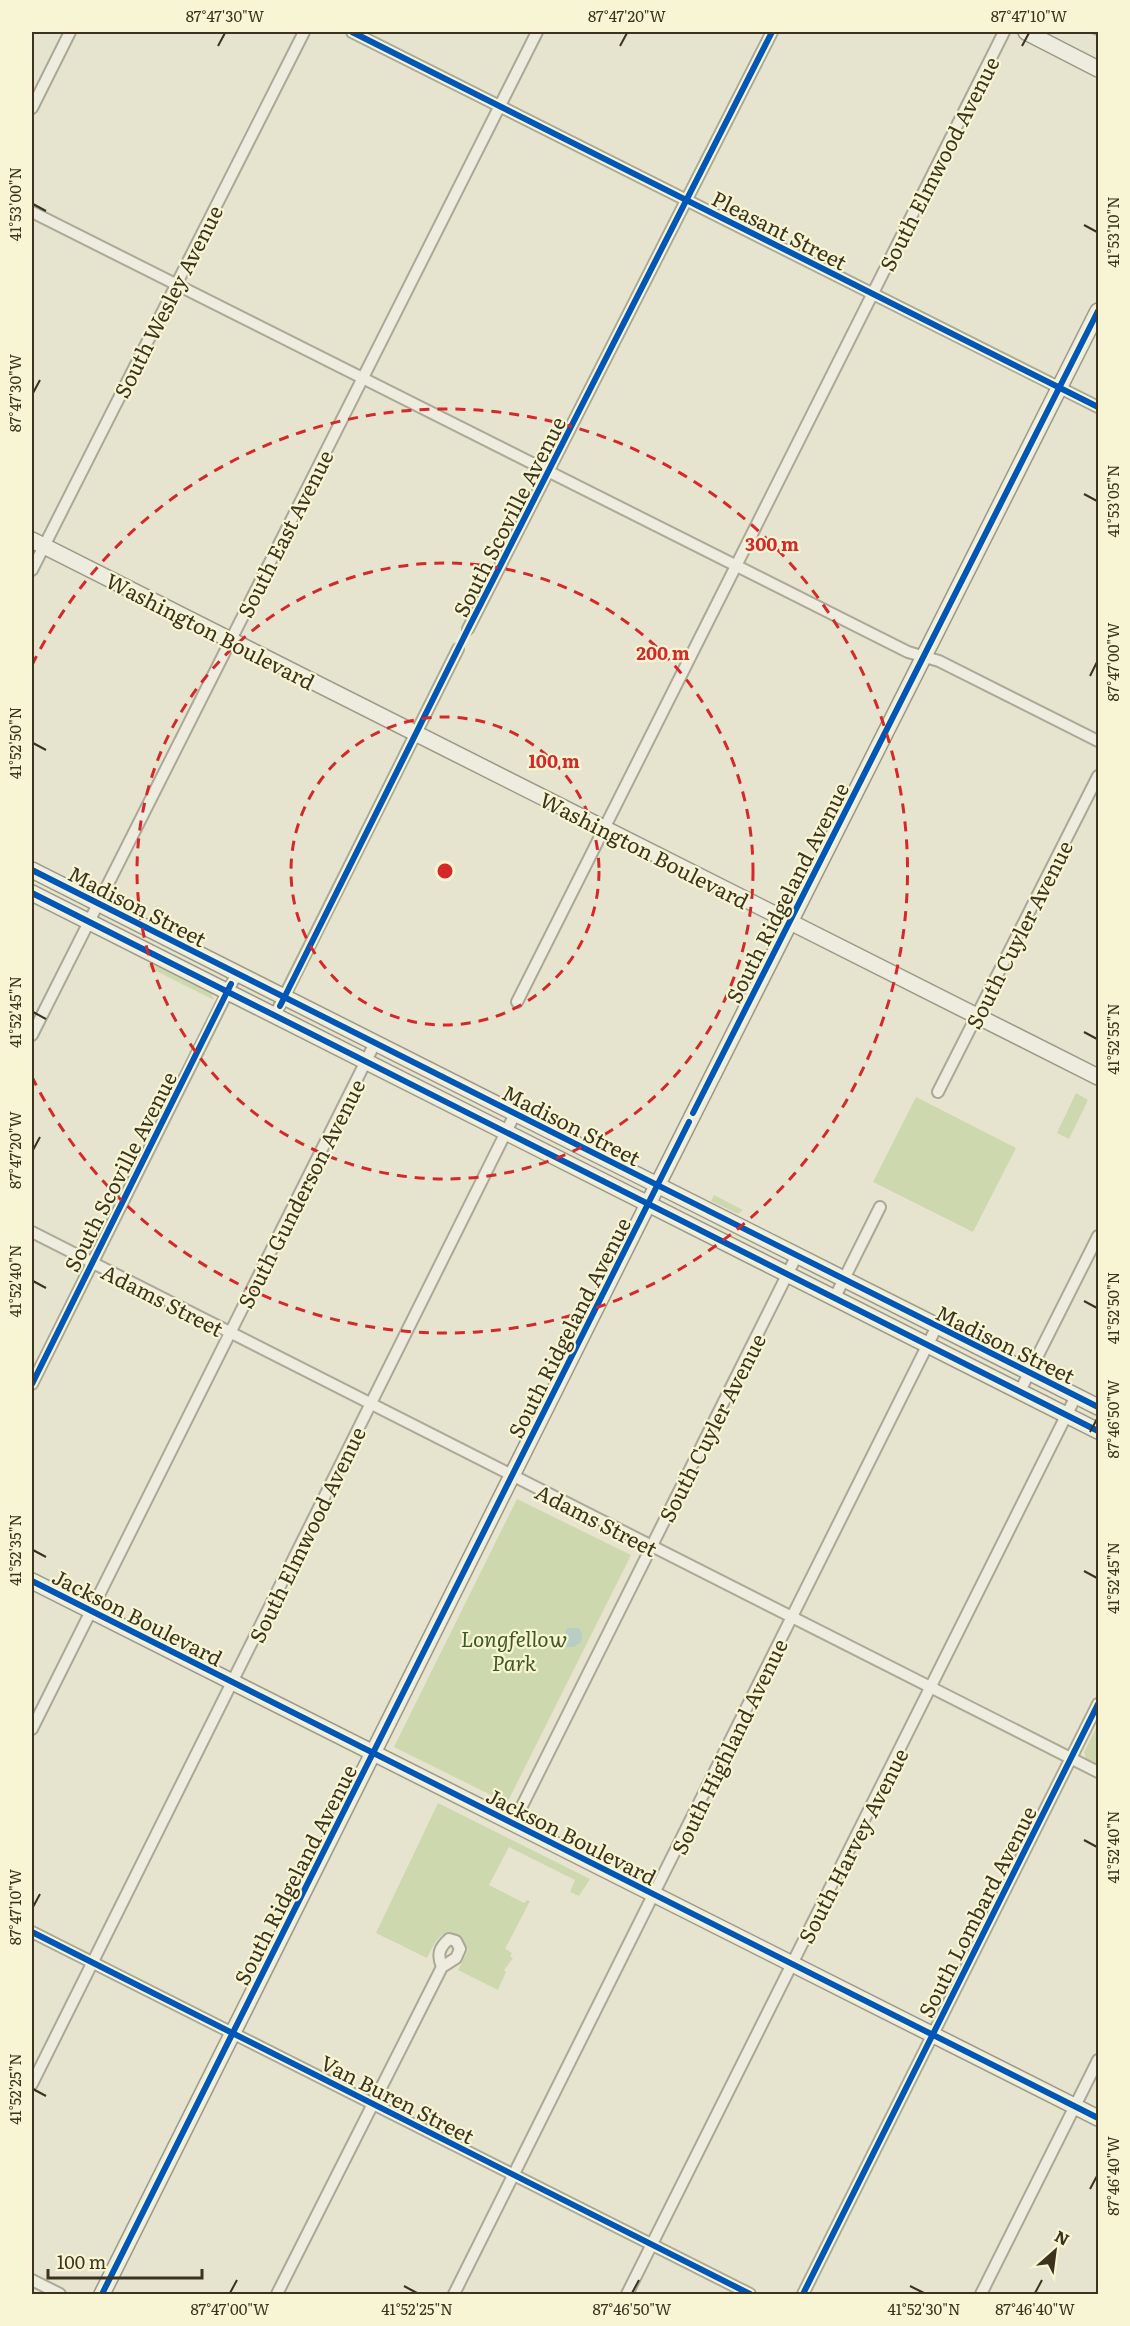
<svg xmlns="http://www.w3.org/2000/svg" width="1130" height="2326" viewBox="0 0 1130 2326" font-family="Literata,serif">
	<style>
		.green { fill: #ced8af }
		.water { fill: #b9cdc5 }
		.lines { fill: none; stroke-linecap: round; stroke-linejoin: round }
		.street-casing { stroke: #aba897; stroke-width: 14 }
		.secondary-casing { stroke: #9b9886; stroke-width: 18 }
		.street { stroke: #eeecdf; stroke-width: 10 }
		.secondary { stroke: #eeecdf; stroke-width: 15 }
		.rail { stroke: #adaca0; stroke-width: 3; stroke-dasharray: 10 10; stroke-linecap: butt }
		.cycleway-casing { stroke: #f7f5d3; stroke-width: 10 }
		.cycleway { stroke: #0057b8; stroke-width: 6 }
		.ticks { fill: none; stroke: #3b331e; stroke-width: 2 }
		.ring { fill: none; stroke: #d62828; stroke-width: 3; stroke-dasharray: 10 8 }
		.labels { text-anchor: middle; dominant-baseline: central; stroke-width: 4.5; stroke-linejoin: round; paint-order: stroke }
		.street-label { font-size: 21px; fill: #3b331e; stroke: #f7f5d3 }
		.park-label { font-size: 21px; font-style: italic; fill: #3f5823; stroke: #f7f5d3 }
		.centre { fill: #d62828; stroke: #f7f5d3; stroke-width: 3 }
		.ring-label { font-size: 18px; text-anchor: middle; font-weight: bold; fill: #d62828; stroke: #f7f5d3; stroke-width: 4.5; stroke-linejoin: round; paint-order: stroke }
		.neatline { fill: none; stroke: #3b331e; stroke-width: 2 }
		.ticks-label { font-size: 15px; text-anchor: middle; fill: #3b331e }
	</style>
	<rect width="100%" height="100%" fill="#e6e4ce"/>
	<g class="green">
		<path d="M 151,963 L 211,992 L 214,1000 L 148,967 Z"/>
		<path d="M 1076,1093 L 1088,1100 L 1069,1139 L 1057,1133 Z"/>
		<path d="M 916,1097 L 1016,1148 L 973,1232 L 873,1182 Z"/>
		<path d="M 714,1195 L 743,1210 L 738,1214 L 711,1201 Z"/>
		<path d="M 517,1499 L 631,1555 L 507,1803 L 394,1747 Z"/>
		<path d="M 1098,1724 L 1098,1765 L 1086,1759 L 1084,1752 Z"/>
		<path d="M 438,1803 L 590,1879 L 579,1896 L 570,1892 L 575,1880 L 509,1847 L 489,1885 L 524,1903 L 527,1900 L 530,1901 L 505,1949 L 512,1953 L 510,1957 L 513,1958 L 504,1970 L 506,1972 L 498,1990 L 458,1970 L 468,1950 C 463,1937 448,1926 437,1940 C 433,1945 430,1952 427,1958 L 376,1933 Z"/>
	</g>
	<path class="water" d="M 567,1628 L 579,1628 L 582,1634 L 581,1642 L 574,1647 L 567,1647 L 563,1636 Z"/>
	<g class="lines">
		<g class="street-casing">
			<g id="street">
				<path d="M 352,32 L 1098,407"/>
				<path d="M 32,108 L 70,32"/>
				<path d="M 32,212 L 908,652 L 939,661 L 1098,741"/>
				<path d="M 32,570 L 304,32"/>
				<path d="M 468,629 L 772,32"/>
				<path d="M 517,1002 L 1004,32"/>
				<path d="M 274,1017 L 458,649"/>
				<path d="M 32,1035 L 537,32"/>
				<path d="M 938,1092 L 1098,776"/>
				<path d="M 32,1232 L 1098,1772"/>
				<path d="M 834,1299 L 880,1207"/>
				<path d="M 32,1384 L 237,973"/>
				<path d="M 1020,1391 L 1098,1236"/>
				<path d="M 32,1729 L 375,1043"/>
				<path d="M 513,1824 L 796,1257"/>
				<path d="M 32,1932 L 750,2294"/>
				<path d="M 32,2084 L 515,1114"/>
				<path d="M 32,2280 L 60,2294"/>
				<path d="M 277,2294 L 442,1967 L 456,1958 L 460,1949 L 456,1941 L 449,1939 C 439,1948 437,1954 442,1967"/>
				<path d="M 454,2294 L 937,1326"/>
				<path d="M 627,2294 L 1076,1396"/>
				<path d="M 803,2294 L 1098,1704"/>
				<path d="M 981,2294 L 1098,2060"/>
			</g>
		</g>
		<g class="secondary-casing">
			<g id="secondary">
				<path d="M 1026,32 L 1098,69"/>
				<path d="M 32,540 L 1098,1077"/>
				<path d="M 32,870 L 1098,1407"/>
				<path d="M 32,893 L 1098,1431"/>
				<path d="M 32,1581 L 1098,2118"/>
				<path d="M 102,2294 L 657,1186 L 1098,311"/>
			</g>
		</g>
		<use href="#street" class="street"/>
		<use href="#secondary" class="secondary"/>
		<path class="rail" d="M 1091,32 L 1098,35"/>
		<g class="cycleway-casing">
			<g id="cycleway">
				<path d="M 352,32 L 1098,407"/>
				<path d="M 32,870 L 1098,1407"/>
				<path d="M 32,893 L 1098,1431"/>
				<path d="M 280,1006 L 468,629 L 772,32"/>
				<path d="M 693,1113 L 1098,311"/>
				<path d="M 32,1384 L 231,984"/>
				<path d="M 32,1581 L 1098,2118"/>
				<path d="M 32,1932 L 750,2294"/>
				<path d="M 102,2294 L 689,1122"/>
				<path d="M 803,2294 L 1098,1704"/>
			</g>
		</g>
		<use href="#cycleway" class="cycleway"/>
	</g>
	<path class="ticks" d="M 218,46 L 225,33M 620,46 L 627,33M 1022,46 L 1029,33M 33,204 L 46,211M 1084,225 L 1097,232M 33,393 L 40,380M 1084,494 L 1097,501M 1090,676 L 1097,662M 33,743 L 46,750M 33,1012 L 46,1019M 1084,1032 L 1097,1039M 33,1150 L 40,1137M 33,1281 L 46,1288M 1084,1301 L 1097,1308M 1090,1432 L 1097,1419M 33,1550 L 46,1557M 1084,1571 L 1097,1578M 1084,1840 L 1097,1847M 33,1907 L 40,1894M 33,2089 L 46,2096M 1090,2189 L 1097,2176M 404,2286 L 417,2293M 910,2286 L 924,2293M 230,2293 L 237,2280M 632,2293 L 639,2280M 1035,2293 L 1042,2280"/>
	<g class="ring">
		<circle cx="445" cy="871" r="154"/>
		<circle cx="445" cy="871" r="308"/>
		<path d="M32 665A462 462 0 1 1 32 1077"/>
	</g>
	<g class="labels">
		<g class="street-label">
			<text transform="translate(938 163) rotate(-63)">South Elmwood Avenue</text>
			<text transform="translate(780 229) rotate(27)">Pleasant Street</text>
			<text transform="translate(167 301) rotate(-63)">South Wesley Avenue</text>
			<text transform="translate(508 516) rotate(-63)">South Scoville Avenue</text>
			<text transform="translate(284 533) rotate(-63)">South East Avenue</text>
			<text transform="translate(211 630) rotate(27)">Washington Boulevard</text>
			<text transform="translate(645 849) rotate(27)">Washington Boulevard</text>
			<text transform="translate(786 892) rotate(-63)">South Ridgeland Avenue</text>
			<text transform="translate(138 905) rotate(27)">Madison Street</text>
			<text transform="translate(1018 934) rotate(-63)">South Cuyler Avenue</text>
			<text transform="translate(572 1124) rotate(27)">Madison Street</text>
			<text transform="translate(119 1171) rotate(-63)">South Scoville Avenue</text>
			<text transform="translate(300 1193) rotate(-63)">South Gunderson Avenue</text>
			<text transform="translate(163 1299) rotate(27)">Adams Street</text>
			<text transform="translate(568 1327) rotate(-63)">South Ridgeland Avenue</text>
			<text transform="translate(1006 1343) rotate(26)">Madison Street</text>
			<text transform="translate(711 1427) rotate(-63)">South Cuyler Avenue</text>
			<text transform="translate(597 1519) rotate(27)">Adams Street</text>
			<text transform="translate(306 1534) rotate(-64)">South Elmwood Avenue</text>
			<text transform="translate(138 1616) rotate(27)">Jackson Boulevard</text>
			<text transform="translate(728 1746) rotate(-64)">South Highland Avenue</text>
			<text transform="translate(572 1835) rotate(27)">Jackson Boulevard</text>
			<text transform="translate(852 1845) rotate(-63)">South Harvey Avenue</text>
			<text transform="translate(294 1874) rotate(-63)">South Ridgeland Avenue</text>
			<text transform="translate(976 1911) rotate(-63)">South Lombard Avenue</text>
			<text transform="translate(398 2098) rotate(27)">Van Buren Street</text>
		</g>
		<g class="park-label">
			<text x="514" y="1637">Longfellow<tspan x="514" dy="24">Park</tspan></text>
		</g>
	</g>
	<circle cx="445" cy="871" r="9" class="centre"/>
	<g class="ring-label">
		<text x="772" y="551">300 m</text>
		<text x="663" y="660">200 m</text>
		<text x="554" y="768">100 m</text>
	</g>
	<rect width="1130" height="2326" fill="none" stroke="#f7f5d3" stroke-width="66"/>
	<g transform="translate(1055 2251) rotate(28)" stroke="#f7f5d3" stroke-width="4.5" paint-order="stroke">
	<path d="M0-4.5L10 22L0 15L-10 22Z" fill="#3b331e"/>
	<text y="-9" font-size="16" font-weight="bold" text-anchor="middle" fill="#3b331e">N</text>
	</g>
	<path d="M48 2269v9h154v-9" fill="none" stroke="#3b331e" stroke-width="3"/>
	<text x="57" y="2269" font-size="18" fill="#3b331e" stroke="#f7f5d3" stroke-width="4.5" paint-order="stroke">100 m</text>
	<rect x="33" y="33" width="1064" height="2260" class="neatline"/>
	<g class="ticks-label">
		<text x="225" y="22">87°47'30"W</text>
		<text x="627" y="22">87°47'20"W</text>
		<text x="1029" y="22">87°47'10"W</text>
		<text transform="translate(16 204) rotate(-90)" y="5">41°53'00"N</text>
		<text transform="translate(1114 232) rotate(-90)" y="5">41°53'10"N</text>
		<text transform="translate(16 393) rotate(-90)" y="5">87°47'30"W</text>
		<text transform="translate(1114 501) rotate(-90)" y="5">41°53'05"N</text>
		<text transform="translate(1114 662) rotate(-90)" y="5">87°47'00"W</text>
		<text transform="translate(16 743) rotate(-90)" y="5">41°52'50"N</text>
		<text transform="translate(16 1012) rotate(-90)" y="5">41°52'45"N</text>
		<text transform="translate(1114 1039) rotate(-90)" y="5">41°52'55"N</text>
		<text transform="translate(16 1150) rotate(-90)" y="5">87°47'20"W</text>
		<text transform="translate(16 1281) rotate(-90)" y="5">41°52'40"N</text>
		<text transform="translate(1114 1308) rotate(-90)" y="5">41°52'50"N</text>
		<text transform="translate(1114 1419) rotate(-90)" y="5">87°46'50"W</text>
		<text transform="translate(16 1550) rotate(-90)" y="5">41°52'35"N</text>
		<text transform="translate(1114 1578) rotate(-90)" y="5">41°52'45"N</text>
		<text transform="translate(1114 1847) rotate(-90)" y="5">41°52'40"N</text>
		<text transform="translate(16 1907) rotate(-90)" y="5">87°47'10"W</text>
		<text transform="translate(16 2089) rotate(-90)" y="5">41°52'25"N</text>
		<text transform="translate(1114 2176) rotate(-90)" y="5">87°46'40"W</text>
		<text x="230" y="2315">87°47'00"W</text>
		<text x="417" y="2315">41°52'25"N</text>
		<text x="632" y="2315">87°46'50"W</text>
		<text x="924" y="2315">41°52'30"N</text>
		<text x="1035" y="2315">87°46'40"W</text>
	</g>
</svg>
